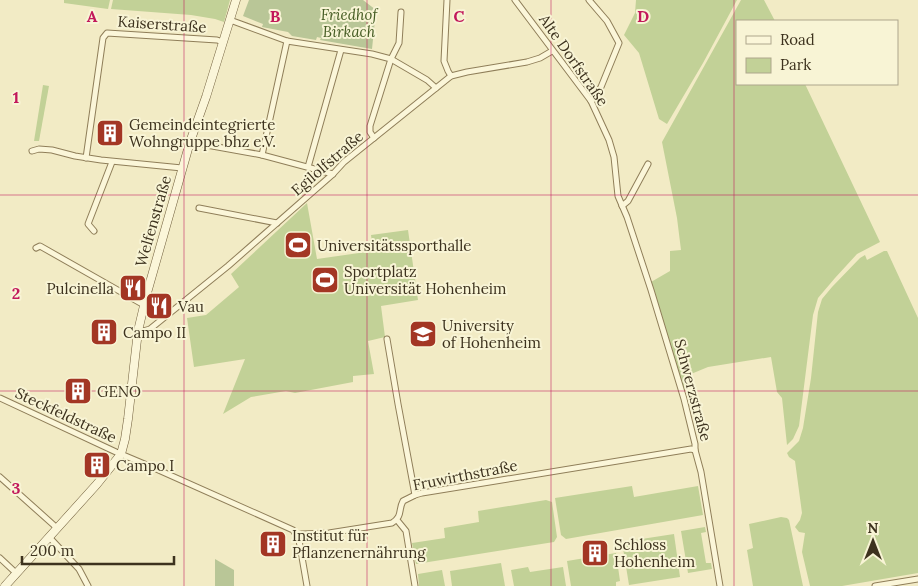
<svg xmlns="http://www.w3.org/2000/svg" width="918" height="586" viewBox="0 0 918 586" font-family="Lora,serif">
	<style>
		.green { fill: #c2d197 }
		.cemetery { fill: #b9c697 }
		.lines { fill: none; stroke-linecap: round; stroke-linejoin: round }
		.street-casing { stroke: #8f7e59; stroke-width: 7 }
		.secondary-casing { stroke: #705e3c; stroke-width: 9 }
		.street { stroke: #fbf6d9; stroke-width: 5 }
		.secondary { stroke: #fbf6d9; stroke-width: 8 }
		.grid { fill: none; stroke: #c2185b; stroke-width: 1; stroke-opacity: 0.55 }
		.labels { text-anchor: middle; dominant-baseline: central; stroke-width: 4; stroke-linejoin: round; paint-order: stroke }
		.park-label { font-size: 15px; font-style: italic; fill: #455c23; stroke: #f8f4d5 }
		.street-label { font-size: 15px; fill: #3d321e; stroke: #f8f4d5 }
		.poi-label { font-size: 15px; fill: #3d321e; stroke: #f8f4d5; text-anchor: start }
		.grid-label { font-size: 16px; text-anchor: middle; font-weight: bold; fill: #c2185b; stroke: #f8f4d5; stroke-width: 4; stroke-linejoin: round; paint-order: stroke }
	</style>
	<rect width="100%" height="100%" fill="#f2ebc5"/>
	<g class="green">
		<path d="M 64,0 L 110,0 L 108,9 L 64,3 Z"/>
		<path d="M 113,0 L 230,0 L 224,22 L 215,19 L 191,15 L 111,9 Z"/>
		<path d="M 636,0 L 737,0 L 703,63 L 667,124 L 659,119 L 639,53 L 624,35 L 635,13 Z"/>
		<path d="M 741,0 L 764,0 L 775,21 L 737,21 L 737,84 L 805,84 L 880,242 L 857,254 L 835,278 L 818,298 L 813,315 L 799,426 L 793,439 L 787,445 L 782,398 L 777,392 L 771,357 L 708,367 L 691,374 L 687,387 L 684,391 L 651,282 L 670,271 L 670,251 L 681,250 L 677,218 L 662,142 Z"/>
		<path d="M 43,85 L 49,86 L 39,141 L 34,141 Z"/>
		<path d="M 307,203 L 317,259 L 373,251 L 371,235 L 408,230 L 418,300 L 381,306 L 385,337 L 368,341 L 374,374 L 353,376 L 353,382 L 295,393 L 286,391 L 251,397 L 223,414 L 245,359 L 194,367 L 187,318 L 206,315 L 239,287 L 231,274 Z"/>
		<path d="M 884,251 L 887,251 L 918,318 L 918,573 L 842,586 L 810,586 L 802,552 L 805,533 L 799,532 L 795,527 L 800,520 L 802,513 L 795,461 L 789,457 L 787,453 L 799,441 L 803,428 L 811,378 L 818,312 L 822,299 L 832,287 L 860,258 L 865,255 L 867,260 Z"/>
		<path d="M 632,486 L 634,497 L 698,486 L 703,515 L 566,539 L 561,535 L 555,498 Z"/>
		<path d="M 546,500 L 552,502 L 557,537 L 554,542 L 416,564 L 412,543 L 445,538 L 444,528 L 479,522 L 478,511 Z"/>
		<path d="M 781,517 L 787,518 L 789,520 L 803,586 L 753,586 L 747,550 L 753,548 L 749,524 Z"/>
		<path d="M 705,527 L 706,532 L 701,533 L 706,563 L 711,563 L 712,569 L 688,573 L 681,531 Z"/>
		<path d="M 674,534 L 680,577 L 629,585 L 622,542 Z"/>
		<path d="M 616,553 L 620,581 L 616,582 L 616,586 L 571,586 L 567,561 Z"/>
		<path d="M 501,563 L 505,586 L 452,586 L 450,571 Z"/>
		<path d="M 528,567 L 530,572 L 563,567 L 566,586 L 514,586 L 511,570 Z"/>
		<path d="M 442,570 L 445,586 L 419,586 L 418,574 Z"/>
	</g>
	<g class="cemetery">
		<path d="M 249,0 L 363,0 L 376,10 L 372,49 L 320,40 L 321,38 L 317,37 L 316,40 L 292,36 L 288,32 L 262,27 L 263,24 L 243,16 Z"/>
		<path d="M 215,559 L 234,570 L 234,586 L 215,586 Z"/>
	</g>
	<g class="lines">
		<g class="street-casing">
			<g id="street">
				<path d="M 447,0 L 444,61 L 448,71 L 451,76"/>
				<path d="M 515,0 L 591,101 L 609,140 L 614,157 L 618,196 L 627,217 L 651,290 L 684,399 L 695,444 L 695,450 L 701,472 L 720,586"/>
				<path d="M 589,0 L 607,21 L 619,43 L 601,87 L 594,98 L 591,101"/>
				<path d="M 230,20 L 287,41 L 372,54 L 391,59 L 427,80 L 436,88"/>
				<path d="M 374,138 L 370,132 L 370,126 L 391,59 L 399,43 L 401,12"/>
				<path d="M 190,142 L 262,155 L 333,174"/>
				<path d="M 32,151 L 39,149 L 52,150 L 75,156 L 101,160 L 182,168"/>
				<path d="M 262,155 L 287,41"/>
				<path d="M 86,158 L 103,38 L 107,33 L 217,40 L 223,42"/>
				<path d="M 308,167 L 341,50"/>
				<path d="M 622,206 L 628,201 L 648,164"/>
				<path d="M 199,208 L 277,223"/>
				<path d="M 94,231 L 88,224 L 112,162"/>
				<path d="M 36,248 L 40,246 L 144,305"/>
				<path d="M 138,331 L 143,331 L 150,329 L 228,266 L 333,174 L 344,162 L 451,76 L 467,72 L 527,62 L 540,58 L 552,51"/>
				<path d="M 387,339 L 398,404 L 415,495"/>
				<path d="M 0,398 L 116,452 L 154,468 L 293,530 L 299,540 L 307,586"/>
				<path d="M 0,477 L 57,528"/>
				<path d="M 397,520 L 406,531 L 415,586"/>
				<path d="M 298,535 L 302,534 L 329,533 L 392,523 C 403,516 398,510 403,501 L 415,495 L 422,493 L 691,449 L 695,450"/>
				<path d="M 49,537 L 79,569 L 88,586"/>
				<path d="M 0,558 L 16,573"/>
				<path d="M 875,586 L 918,579"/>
			</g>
		</g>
		<g class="secondary-casing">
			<path id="secondary" d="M 5,586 L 97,484 L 121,454 L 125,439 L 128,419 L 138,331 L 147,293 L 190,142 L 206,97 L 236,0"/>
		</g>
		<use href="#street" class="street"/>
		<use href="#secondary" class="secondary"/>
	</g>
	<path class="grid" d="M 184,0 L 184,586M 367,0 L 367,586M 551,0 L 551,586M 734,0 L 734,586M 0,195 L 918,195M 0,391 L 918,391"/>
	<defs>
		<g id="building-square" transform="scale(1.4375)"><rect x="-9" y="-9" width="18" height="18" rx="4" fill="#a33624" stroke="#f8f4d5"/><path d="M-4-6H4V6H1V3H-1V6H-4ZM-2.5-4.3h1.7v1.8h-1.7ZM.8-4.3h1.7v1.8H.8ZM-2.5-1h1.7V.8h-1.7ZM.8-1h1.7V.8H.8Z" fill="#fff"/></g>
		<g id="stadium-square" transform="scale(1.4375)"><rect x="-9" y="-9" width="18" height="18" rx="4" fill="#a33624" stroke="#f8f4d5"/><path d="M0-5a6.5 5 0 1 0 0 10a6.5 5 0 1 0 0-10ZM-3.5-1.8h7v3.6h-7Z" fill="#fff"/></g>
		<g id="restaurant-square" transform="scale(1.4375)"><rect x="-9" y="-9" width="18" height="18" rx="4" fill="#a33624" stroke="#f8f4d5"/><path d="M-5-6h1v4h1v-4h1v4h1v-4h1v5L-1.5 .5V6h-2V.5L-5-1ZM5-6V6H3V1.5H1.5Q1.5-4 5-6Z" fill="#fff"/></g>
		<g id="university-square" transform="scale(1.4375)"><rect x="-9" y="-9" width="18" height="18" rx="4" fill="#a33624" stroke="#f8f4d5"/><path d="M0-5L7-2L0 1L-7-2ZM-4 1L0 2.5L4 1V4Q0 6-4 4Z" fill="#fff"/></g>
	</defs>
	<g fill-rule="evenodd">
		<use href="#building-square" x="110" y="133"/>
		<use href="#stadium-square" x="298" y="245"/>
		<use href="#stadium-square" x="325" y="280"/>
		<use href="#restaurant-square" x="133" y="288"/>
		<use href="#restaurant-square" x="159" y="306"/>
		<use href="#building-square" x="104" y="332"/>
		<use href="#university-square" x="423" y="334"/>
		<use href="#building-square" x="78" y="391"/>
		<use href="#building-square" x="97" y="465"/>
		<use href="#building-square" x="273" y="544"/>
		<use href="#building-square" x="595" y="553"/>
	</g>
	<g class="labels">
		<g class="park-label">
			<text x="349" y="14">Friedhof<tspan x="349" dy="17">Birkach</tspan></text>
		</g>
		<g class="street-label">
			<text transform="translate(162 24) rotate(4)">Kaiserstraße</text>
			<text transform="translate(574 60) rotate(55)">Alte Dorfstraße</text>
			<text transform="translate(327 163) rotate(-41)">Egilolfstraße</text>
			<text transform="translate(153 221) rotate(-74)">Welfenstraße</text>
			<text transform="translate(693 390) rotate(75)">Schwerzstraße</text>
			<text transform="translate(66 415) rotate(25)">Steckfeldstraße</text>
			<text transform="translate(465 475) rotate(-11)">Fruwirthstraße</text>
		</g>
		<g class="poi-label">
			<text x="129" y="124">Gemeindeintegrierte<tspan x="129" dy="17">Wohngruppe bhz e.V.</tspan></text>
			<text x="317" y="245">Universitätssporthalle</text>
			<text x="344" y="271">Sportplatz<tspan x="344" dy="17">Universität Hohenheim</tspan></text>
			<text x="114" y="288" text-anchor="end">Pulcinella</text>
			<text x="178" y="306">Vau</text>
			<text x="442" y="325">University<tspan x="442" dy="17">of Hohenheim</tspan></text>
			<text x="123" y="332">Campo II</text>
			<text x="97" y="391">GENO</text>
			<text x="116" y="465">Campo I</text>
			<text x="292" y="535">Institut für<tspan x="292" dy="17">Pflanzenernährung</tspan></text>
			<text x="614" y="544">Schloss<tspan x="614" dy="17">Hohenheim</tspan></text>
		</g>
	</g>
	<g class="grid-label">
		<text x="92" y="22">A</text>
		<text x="275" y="22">B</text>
		<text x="459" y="22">C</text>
		<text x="643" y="22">D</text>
		<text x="16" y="103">1</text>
		<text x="16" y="299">2</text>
		<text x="16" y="494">3</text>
	</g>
	<rect x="736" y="20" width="162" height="65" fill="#f8f4d5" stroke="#ada68c"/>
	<rect x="746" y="36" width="25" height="8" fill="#fbf6d9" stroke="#ada68c"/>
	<text x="780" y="45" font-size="15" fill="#3d321e">Road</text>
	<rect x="746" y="58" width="25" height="15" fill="#c2d197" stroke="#ada68c"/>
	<text x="780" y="70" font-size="15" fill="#3d321e">Park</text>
	<g transform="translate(873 541)" stroke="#f8f4d5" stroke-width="4" paint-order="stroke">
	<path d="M0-4L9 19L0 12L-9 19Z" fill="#3d321e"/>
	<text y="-8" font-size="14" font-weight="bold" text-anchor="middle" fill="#3d321e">N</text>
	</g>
	<path d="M22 556v8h152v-8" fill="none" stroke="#3d321e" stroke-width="2.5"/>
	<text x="30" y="556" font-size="15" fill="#3d321e" stroke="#f8f4d5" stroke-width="4" paint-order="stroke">200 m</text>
</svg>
